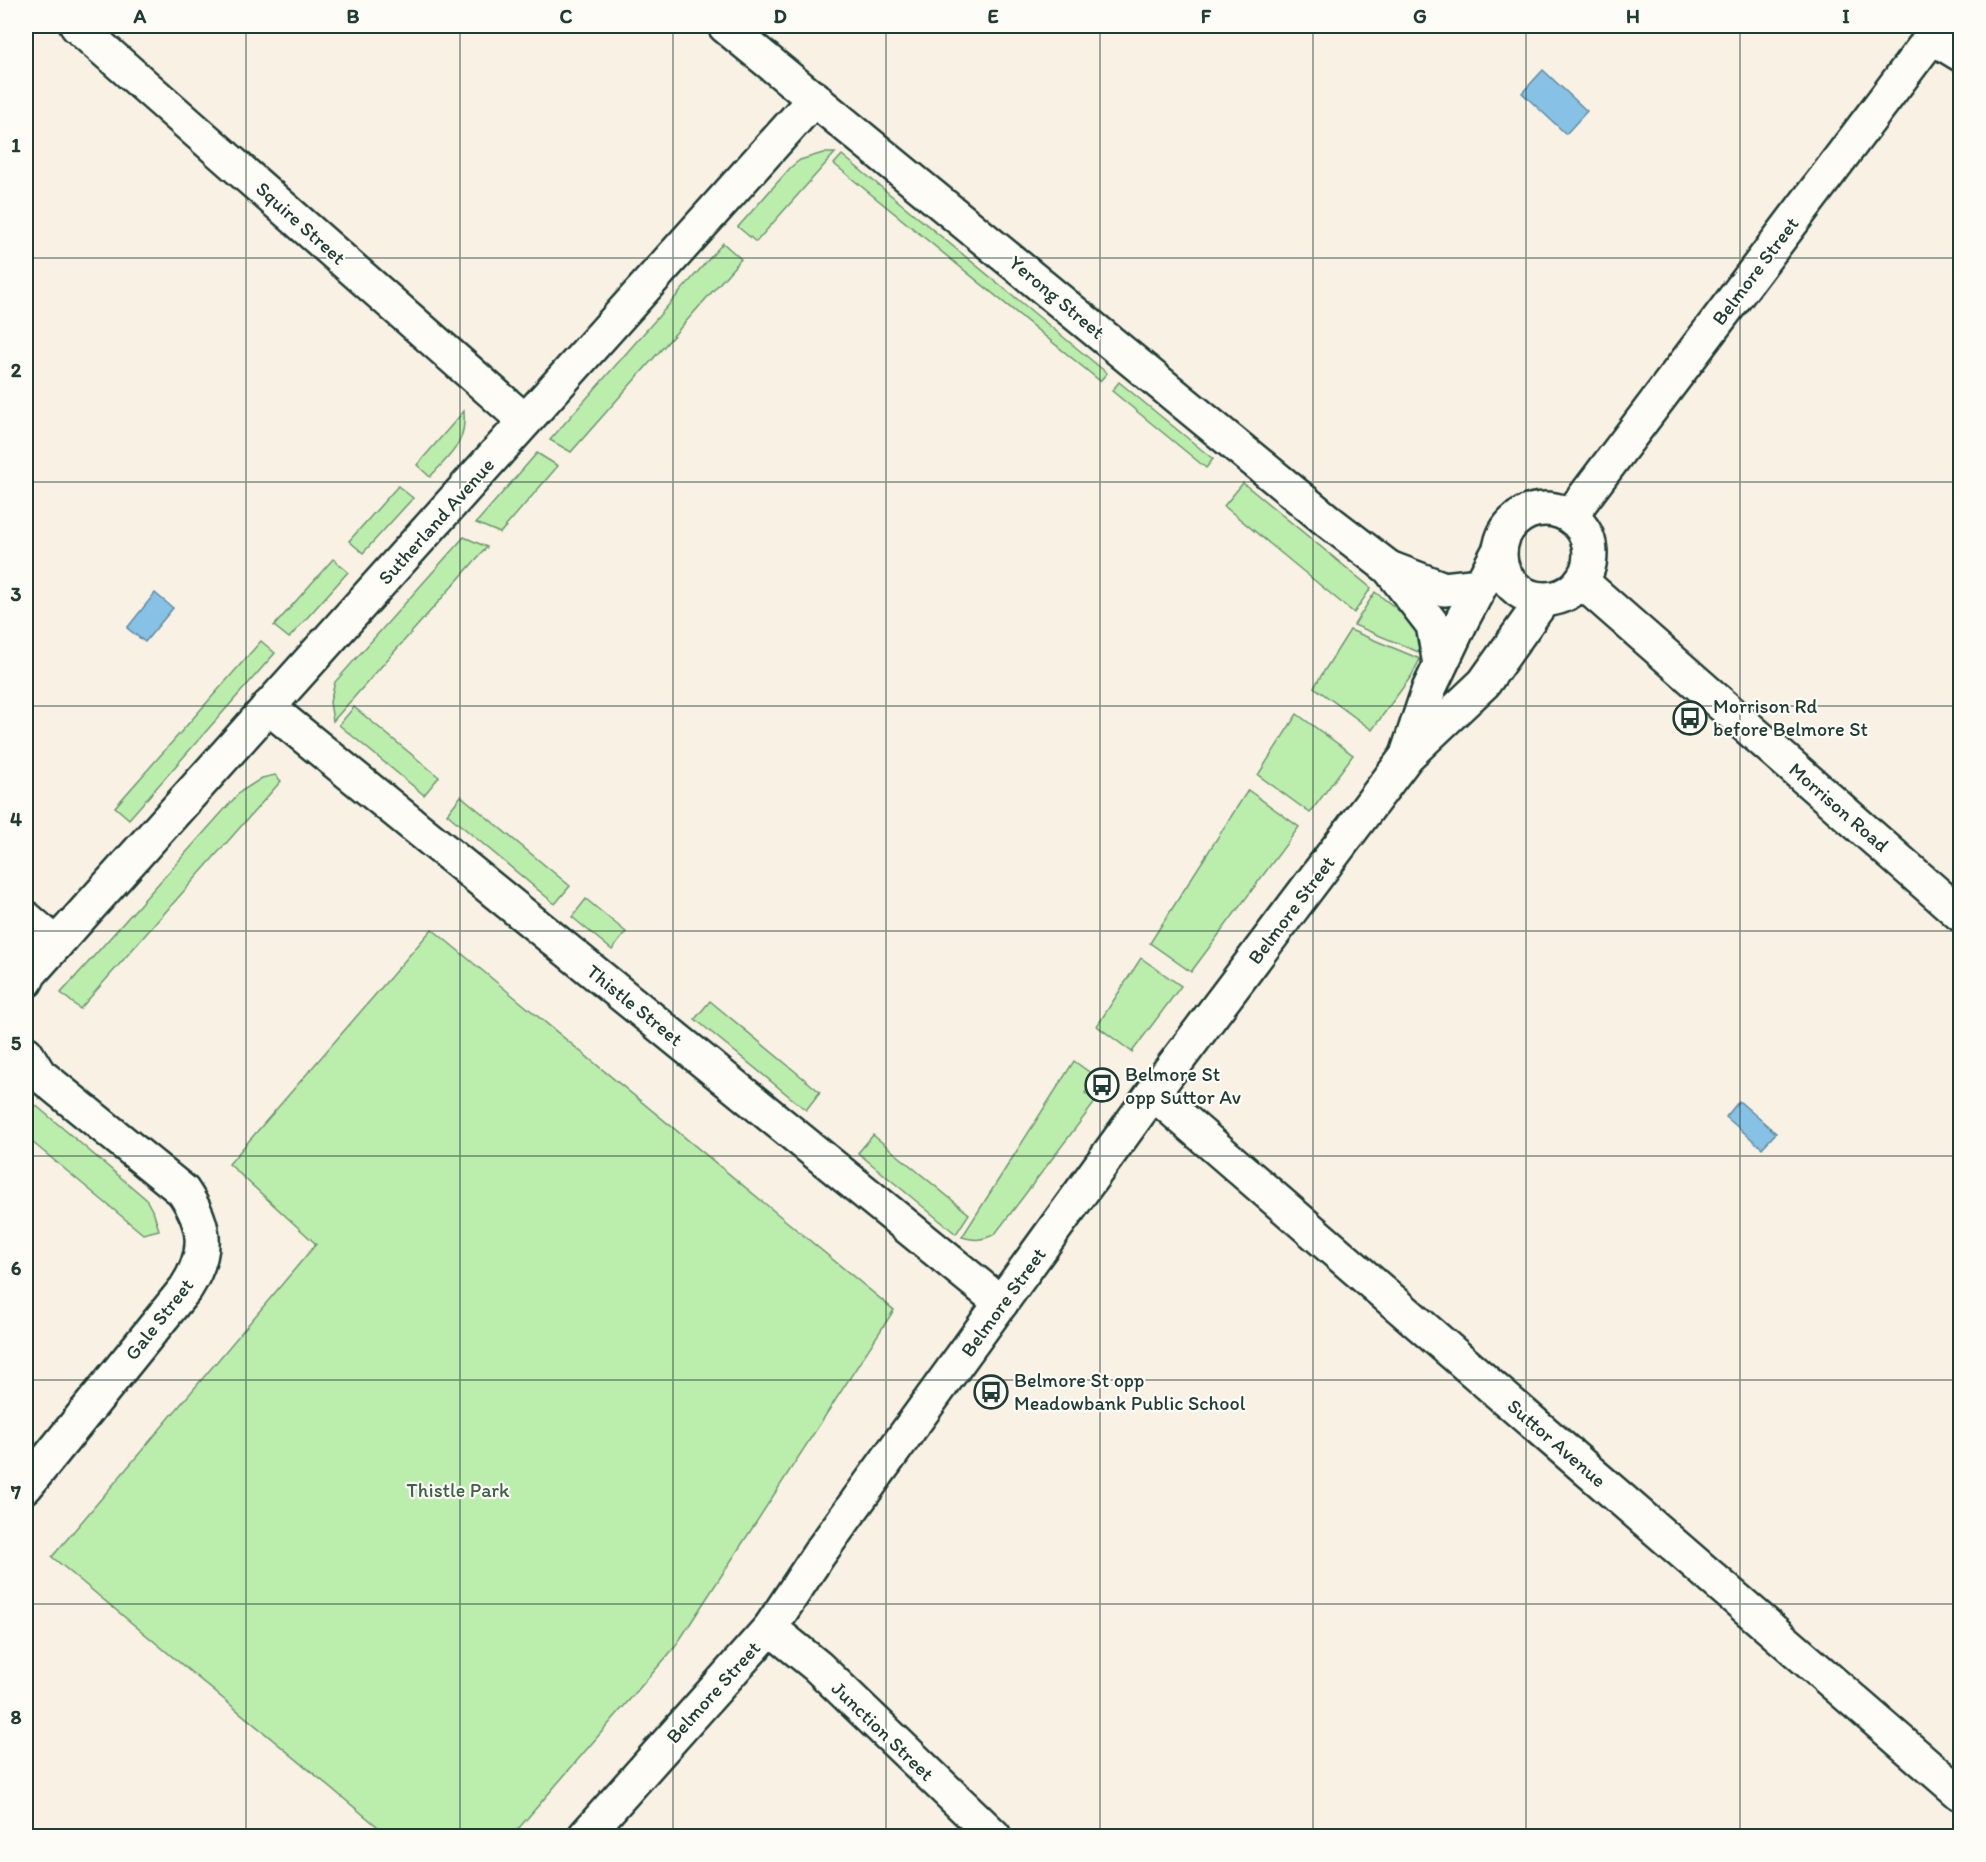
<svg xmlns="http://www.w3.org/2000/svg" width="1986" height="1862" viewBox="0 0 1986 1862" font-family="Itim,sans-serif">
	<style>
		.green { fill: #bbedad; stroke: #6d9570; stroke-width: 1.5 }
		.water { fill: #87c1e6; stroke: #5d8c9f; stroke-width: 1.5 }
		.lines { fill: none; stroke-linecap: round; stroke-linejoin: round }
		.street-casing { stroke: #1f3d34; stroke-width: 38 }
		.secondary-casing { stroke: #1f3d34; stroke-width: 38 }
		.street { stroke: #fdfcf7; stroke-width: 33 }
		.secondary { stroke: #fdfcf7; stroke-width: 33 }
		.grid { fill: none; stroke: #1f3d34; stroke-width: 1.5; stroke-opacity: 0.55 }
		.labels { text-anchor: middle; dominant-baseline: central; stroke-width: 4.5; stroke-linejoin: round; paint-order: stroke }
		.street-label { font-size: 20px; fill: #1f3d34; stroke: #fdfcf7 }
		.poi-label { font-size: 20px; fill: #1f3d34; stroke: #fdfcf7; text-anchor: start }
		.park-label { font-size: 20px; fill: #3e604c; stroke: #fdfcf7 }
		.neatline { fill: none; stroke: #1f3d34; stroke-width: 2 }
		.grid-label { font-size: 20px; text-anchor: middle; font-weight: bold; fill: #1f3d34 }
	</style>
	<rect width="100%" height="100%" fill="#f9f1e4"/>
	<filter id="ink" filterUnits="userSpaceOnUse"><feTurbulence type="fractalNoise" baseFrequency=".0167" numOctaves="2"/><feDisplacementMap in="SourceGraphic" scale="12" xChannelSelector="R" yChannelSelector="G"/><feConvolveMatrix kernelMatrix="1 2 1 2 8 2 1 2 1" color-interpolation-filters="sRGB"/></filter>
	<g filter="url(#ink)">
		<g class="green">
			<path d="M 823,153 L 835,153 L 756,242 L 738,227 L 791,167 L 800,160 Z"/>
			<path d="M 842,155 L 1107,373 L 1100,381 L 834,164 Z"/>
			<path d="M 723,243 L 741,259 L 571,452 L 550,440 Z"/>
			<path d="M 1119,382 L 1213,459 L 1206,468 L 1112,391 Z"/>
			<path d="M 464,411 C 467,443 450,455 430,477 L 417,465 Z"/>
			<path d="M 537,453 L 558,466 L 500,533 L 476,523 Z"/>
			<path d="M 1243,483 L 1371,588 L 1354,613 L 1224,506 Z"/>
			<path d="M 398,486 L 413,498 L 363,553 L 349,541 Z"/>
			<path d="M 464,537 L 487,547 L 333,721 L 330,702 L 335,682 Z"/>
			<path d="M 333,559 L 348,572 L 289,638 L 274,626 Z"/>
			<path d="M 1375,592 C 1398,610 1420,621 1421,653 L 1354,625 Z"/>
			<path d="M 1350,630 L 1420,659 L 1412,675 L 1372,730 L 1314,687 Z"/>
			<path d="M 261,641 L 275,653 L 129,819 L 115,807 Z"/>
			<path d="M 354,707 L 439,777 L 424,795 L 339,725 Z"/>
			<path d="M 1297,714 L 1353,755 L 1310,813 L 1258,775 Z"/>
			<path d="M 275,775 L 281,781 L 80,1009 L 61,993 L 240,792 L 262,778 Z"/>
			<path d="M 1248,790 L 1299,827 L 1191,972 L 1150,943 Z"/>
			<path d="M 461,796 L 570,886 L 555,904 L 447,814 Z"/>
			<path d="M 586,899 L 626,932 L 612,950 L 572,917 Z"/>
			<path d="M 432,929 L 894,1310 L 675,1647 L 512,1836 L 389,1836 L 52,1557 L 316,1244 L 229,1164 Z"/>
			<path d="M 1141,958 L 1181,986 L 1132,1052 L 1097,1026 Z"/>
			<path d="M 710,1001 L 820,1092 L 806,1110 L 695,1019 Z"/>
			<path d="M 1074,1061 L 1096,1077 L 1085,1093 L 1096,1101 L 995,1234 C 983,1240 975,1241 962,1237 Z"/>
			<path d="M 26,1097 L 146,1199 L 154,1214 L 159,1230 L 143,1234 L 26,1137 Z"/>
			<path d="M 873,1135 L 969,1214 L 956,1234 L 858,1153 Z"/>
		</g>
		<g class="water">
			<path d="M 1543,70 L 1587,111 L 1566,134 L 1522,93 Z"/>
			<path d="M 155,593 L 173,608 L 145,642 L 127,628 Z"/>
			<path d="M 1739,1101 L 1776,1133 L 1762,1148 L 1726,1117 Z"/>
		</g>
		<g class="lines">
			<g class="street-casing">
				<g id="street">
					<path d="M 77,26 L 525,421"/>
					<path d="M 725,26 L 1328,521 L 1389,568 L 1433,625 L 1440,664"/>
					<path d="M 1932,37 L 1960,54"/>
					<path d="M 1570,516 L 1940,26"/>
					<path d="M 1389,568 L 1444,589 L 1480,585"/>
					<path d="M 268,707 L 1001,1303"/>
					<path d="M 26,918 L 56,944"/>
					<path d="M 26,981 L 30,973 L 56,944 L 815,98"/>
					<path d="M 26,1053 L 39,1074 L 183,1191 C 207,1226 209,1252 186,1288 L 26,1486"/>
					<path d="M 1153,1093 L 1960,1793"/>
				</g>
			</g>
			<g class="secondary-casing">
				<g id="secondary">
					<circle cx="1545" cy="554" r="45"/>
					<path d="M 1581,581 L 1960,914"/>
					<path d="M 1408,752 L 1429,689 L 1462,620 L 1500,549"/>
					<path d="M 770,1628 L 817,1666 L 994,1836"/>
					<path d="M 585,1836 L 770,1628 L 819,1554 L 1153,1093 L 1407,756 L 1484,683 L 1543,600"/>
				</g>
			</g>
			<use href="#street" class="street"/>
			<use href="#secondary" class="secondary"/>
		</g>
	</g>
	<path class="grid" d="M 246,26 L 246,1836M 460,26 L 460,1836M 673,26 L 673,1836M 886,26 L 886,1836M 1100,26 L 1100,1836M 1313,26 L 1313,1836M 1526,26 L 1526,1836M 1740,26 L 1740,1836M 26,258 L 1960,258M 26,482 L 1960,482M 26,706 L 1960,706M 26,931 L 1960,931M 26,1156 L 1960,1156M 26,1380 L 1960,1380M 26,1604 L 1960,1604"/>
	<defs>
		<g id="bus-ring" transform="scale(1.725)"><circle r="9.5" fill="#fdfcf7" stroke="#1f3d34" stroke-width="1.5"/><path d="M-5-6H5V4H4V6H2V4H-2V6H-4V4H-5ZM-3.5-4V0h7V-4ZM-3.5 1.2v1.5H-2V1.2ZM2 1.2v1.5H3.5V1.2Z" fill="#1f3d34"/></g>
	</defs>
	<g fill-rule="evenodd">
		<use href="#bus-ring" x="1690" y="718"/>
		<use href="#bus-ring" x="1102" y="1085"/>
		<use href="#bus-ring" x="991" y="1392"/>
	</g>
	<g class="labels">
		<g class="street-label">
			<text transform="translate(301 223) rotate(42)">Squire Street</text>
			<text transform="translate(1755 271) rotate(-53)">Belmore Street</text>
			<text transform="translate(1057 297) rotate(40)">Yerong Street</text>
			<text transform="translate(436 521) rotate(-48)">Sutherland Avenue</text>
			<text transform="translate(1839 807) rotate(41)">Morrison Road</text>
			<text transform="translate(1291 910) rotate(-53)">Belmore Street</text>
			<text transform="translate(635 1005) rotate(39)">Thistle Street</text>
			<text transform="translate(1003 1302) rotate(-54)">Belmore Street</text>
			<text transform="translate(159 1319) rotate(-52)">Gale Street</text>
			<text transform="translate(1557 1443) rotate(41)">Suttor Avenue</text>
			<text transform="translate(713 1692) rotate(-48)">Belmore Street</text>
			<text transform="translate(883 1731) rotate(44)">Junction Street</text>
		</g>
		<g class="poi-label">
			<text x="1713" y="706">Morrison Rd<tspan x="1713" dy="23">before Belmore St</tspan></text>
			<text x="1125" y="1074">Belmore St<tspan x="1125" dy="23">opp Suttor Av</tspan></text>
			<text x="1014" y="1380">Belmore St opp<tspan x="1014" dy="23">Meadowbank Public School</tspan></text>
		</g>
		<g class="park-label">
			<text x="458" y="1490">Thistle Park</text>
		</g>
	</g>
	<rect width="1986" height="1862" fill="none" stroke="#fdfcf7" stroke-width="66"/>
	<rect x="33" y="33" width="1920" height="1796" class="neatline"/>
	<g class="grid-label">
		<text x="140" y="23">A</text>
		<text x="353" y="23">B</text>
		<text x="566" y="23">C</text>
		<text x="780" y="23">D</text>
		<text x="993" y="23">E</text>
		<text x="1206" y="23">F</text>
		<text x="1420" y="23">G</text>
		<text x="1633" y="23">H</text>
		<text x="1846" y="23">I</text>
		<text x="16" y="152">1</text>
		<text x="16" y="377">2</text>
		<text x="16" y="601">3</text>
		<text x="16" y="826">4</text>
		<text x="16" y="1050">5</text>
		<text x="16" y="1275">6</text>
		<text x="16" y="1499">7</text>
		<text x="16" y="1724">8</text>
	</g>
</svg>
